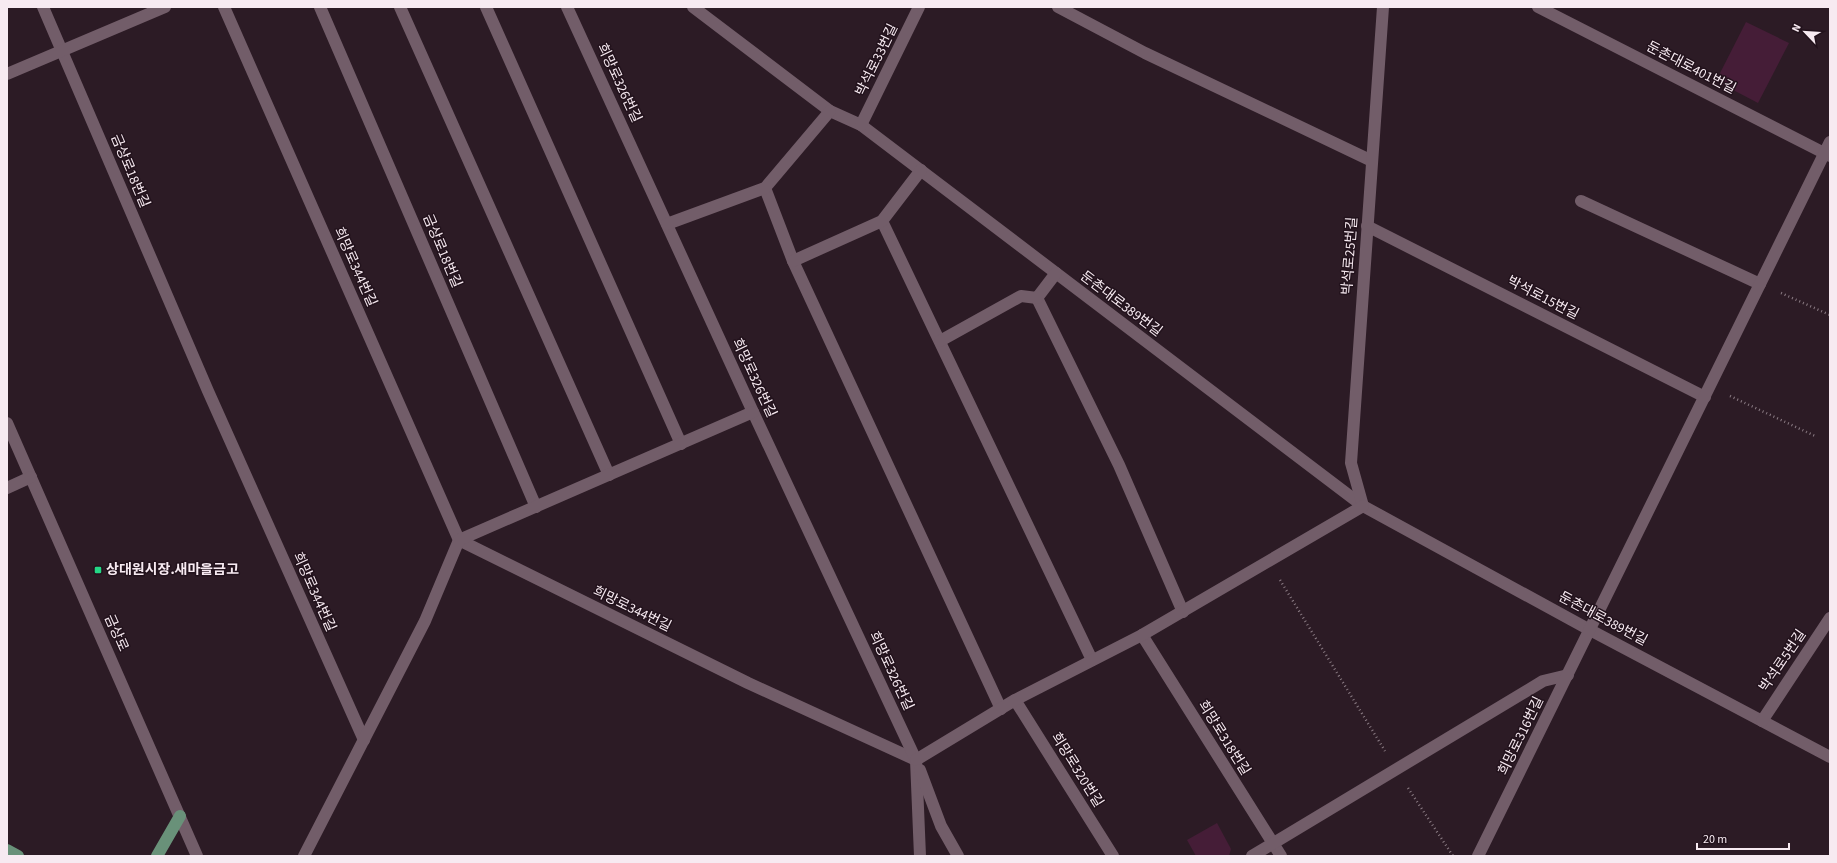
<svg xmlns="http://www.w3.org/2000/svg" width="1837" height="863" viewBox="0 0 1837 863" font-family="'Source Sans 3','Noto Sans KR',sans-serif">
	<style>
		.green { fill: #451d37 }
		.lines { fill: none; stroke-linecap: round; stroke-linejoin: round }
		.path { stroke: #8b7c84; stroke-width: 2.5; stroke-dasharray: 1 3; stroke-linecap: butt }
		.minor { stroke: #725d69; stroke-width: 12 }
		.major { stroke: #699179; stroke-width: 12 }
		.poi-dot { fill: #24d886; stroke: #22121c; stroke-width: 1.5 }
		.labels { text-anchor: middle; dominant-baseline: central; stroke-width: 3; stroke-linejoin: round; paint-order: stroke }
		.street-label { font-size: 14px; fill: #f7eaf1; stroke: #22121c }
		.poi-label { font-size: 14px; font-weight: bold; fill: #f7eaf1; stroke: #22121c; text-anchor: start }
	</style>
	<rect width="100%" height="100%" fill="#2c1b25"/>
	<g class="green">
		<path d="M 1746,22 L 1789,43 L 1758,103 L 1716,81 Z"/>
		<path d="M 1217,823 L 1231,849 L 1229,856 L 1196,856 L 1187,840 Z"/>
	</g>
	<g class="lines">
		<g class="path">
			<path d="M 1781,293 L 1830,315"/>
			<path d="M 1730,396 L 1815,436"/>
			<path d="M 1280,580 L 1385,751"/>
			<path d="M 1408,788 L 1453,856"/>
		</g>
		<g class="minor">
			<path d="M 43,7 L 208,391 L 364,740"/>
			<path d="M 224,7 L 459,540 L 748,683 L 916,760"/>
			<path d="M 320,7 L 536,507"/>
			<path d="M 400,7 L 609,475"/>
			<path d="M 486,7 L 681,444"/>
			<path d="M 567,7 L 753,412 L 916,760 L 920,856"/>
			<path d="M 693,7 L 830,111 L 861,125 L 1363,506 L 1590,630 L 1830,757"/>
			<path d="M 1058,7 L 1145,53 L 1372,161"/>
			<path d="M 1538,7 L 1830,156"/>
			<path d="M 7,74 L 165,7"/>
			<path d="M 861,125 L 919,7"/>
			<path d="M 765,188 L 793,261 L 1001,709"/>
			<path d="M 1581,201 L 1760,284"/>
			<path d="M 882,221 L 1092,660"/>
			<path d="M 667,224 L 765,188 L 830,111"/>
			<path d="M 1367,226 L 1705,397"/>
			<path d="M 793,261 L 882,221 L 921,170"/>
			<path d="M 1037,298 L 1119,465 L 1183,612"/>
			<path d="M 940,341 L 1021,296 L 1037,298 L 1056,273"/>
			<path d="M 7,423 L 197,856"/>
			<path d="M 7,488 L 31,477"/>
			<path d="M 1363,506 L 1351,463 L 1383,7"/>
			<path d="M 1142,635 L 1281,856"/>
			<path d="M 1015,700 L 1113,856"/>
			<path d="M 1762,721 L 1830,618"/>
			<path d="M 916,760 L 1015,700 L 1142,635 L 1363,506"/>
			<path d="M 920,770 L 941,826 L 958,856"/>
			<path d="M 304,856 L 425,621 L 459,540 L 753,412"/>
			<path d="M 1252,856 L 1543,681 L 1568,675"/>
			<path d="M 1478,856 L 1830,142"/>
		</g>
		<g class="major">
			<path d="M 7,850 L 18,856"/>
			<path d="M 157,856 L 180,816"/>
		</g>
	</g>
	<rect class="poi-dot" x="94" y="566" width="8" height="8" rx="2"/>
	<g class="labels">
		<g class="street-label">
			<text transform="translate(877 60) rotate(-64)">박석로33번길</text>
			<text transform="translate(1691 68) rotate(27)">둔촌대로401번길</text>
			<text transform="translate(619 83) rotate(65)">희망로326번길</text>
			<text transform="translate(130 171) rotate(67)">금상로18번길</text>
			<text transform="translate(442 251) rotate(67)">금상로18번길</text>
			<text transform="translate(1350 256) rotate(-86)">박석로25번길</text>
			<text transform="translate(355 267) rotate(66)">희망로344번길</text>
			<text transform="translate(1543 298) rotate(27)">박석로15번길</text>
			<text transform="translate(1121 304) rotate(37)">둔촌대로389번길</text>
			<text transform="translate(754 378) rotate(65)">희망로326번길</text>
			<text transform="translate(314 592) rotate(66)">희망로344번길</text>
			<text transform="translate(632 609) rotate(26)">희망로344번길</text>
			<text transform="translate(1603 619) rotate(28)">둔촌대로389번길</text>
			<text transform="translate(116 633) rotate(66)">금상로</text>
			<text transform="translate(1783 661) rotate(-56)">박석로5번길</text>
			<text transform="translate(891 671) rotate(65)">희망로326번길</text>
			<text transform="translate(1521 736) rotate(-64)">희망로316번길</text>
			<text transform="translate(1224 738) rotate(58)">희망로318번길</text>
			<text transform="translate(1077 770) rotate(58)">희망로320번길</text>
		</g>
		<g class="poi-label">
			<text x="106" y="570">상대원시장.새마을금고</text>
		</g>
	</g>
	<rect width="1837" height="863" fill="none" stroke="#f7eaf1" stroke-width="16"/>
	<g transform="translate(1805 32) rotate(295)" stroke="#22121c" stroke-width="3" paint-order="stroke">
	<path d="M0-3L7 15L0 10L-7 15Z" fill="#f7eaf1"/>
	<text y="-6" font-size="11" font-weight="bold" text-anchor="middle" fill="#f7eaf1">N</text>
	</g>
	<path d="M1697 843v6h92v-6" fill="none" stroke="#f7eaf1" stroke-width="2"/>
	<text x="1703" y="843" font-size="12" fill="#f7eaf1" stroke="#22121c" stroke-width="3" paint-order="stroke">20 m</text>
</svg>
